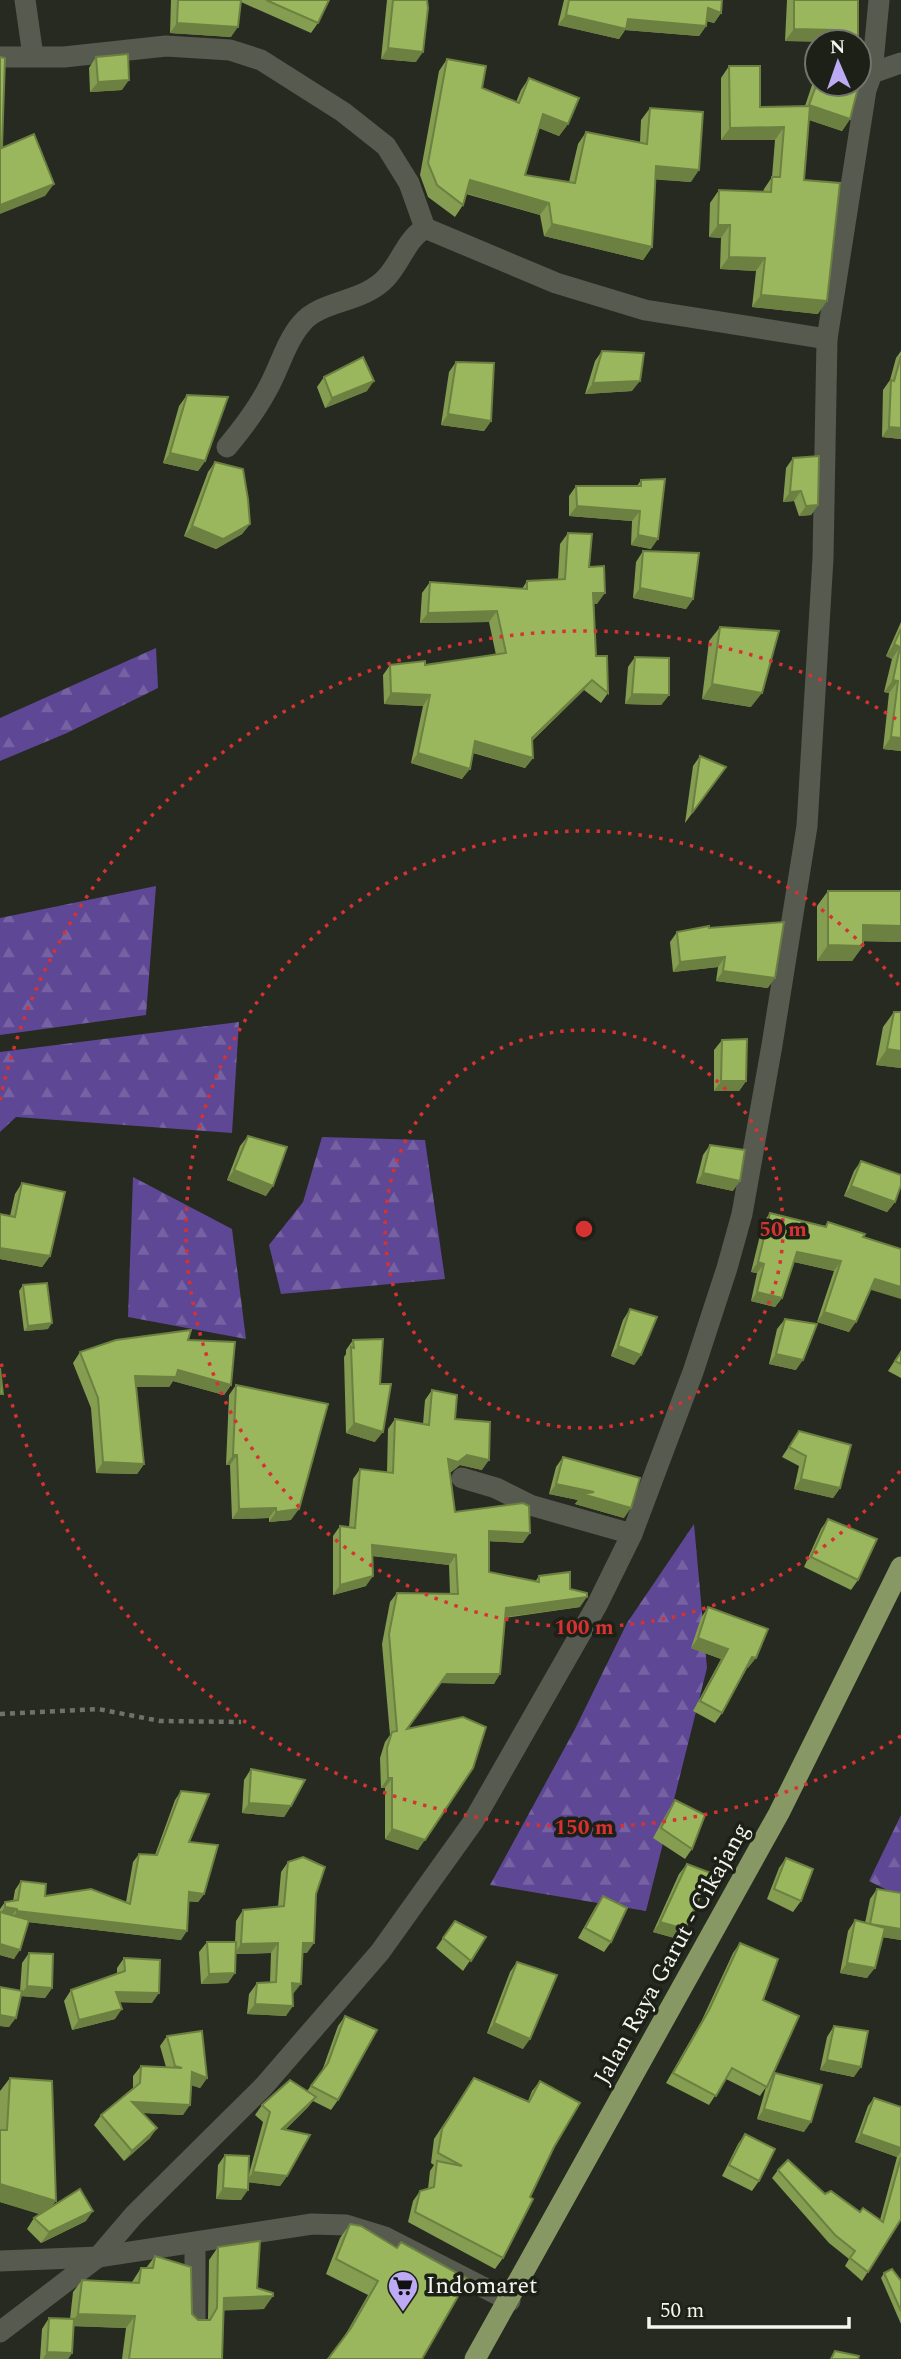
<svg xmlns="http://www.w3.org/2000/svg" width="901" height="2359" viewBox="0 0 901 2359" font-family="Spectral,serif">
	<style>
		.forest { fill: url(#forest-firs) }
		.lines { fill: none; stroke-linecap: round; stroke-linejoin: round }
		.path { stroke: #6f7269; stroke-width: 4.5; stroke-dasharray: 5 5; stroke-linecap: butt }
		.street { stroke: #565a4f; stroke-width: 21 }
		.primary { stroke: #879865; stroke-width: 21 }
		.wall { fill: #849d50 }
		.shaded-wall { fill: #6c8041 }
		.building { fill: #9ab75d; stroke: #6c8041; stroke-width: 2 }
		.ring { fill: none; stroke: #d73232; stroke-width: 3.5; stroke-dasharray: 3.5 7 }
		.labels { text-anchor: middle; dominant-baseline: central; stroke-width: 7; stroke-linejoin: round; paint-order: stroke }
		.street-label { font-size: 24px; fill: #f3f5ef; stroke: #1d2017 }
		.poi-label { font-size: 24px; fill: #f3f5ef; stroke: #1d2017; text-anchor: start }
		.centre { fill: #d73232; stroke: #1d2017; stroke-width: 3.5 }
		.ring-label { font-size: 21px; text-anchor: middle; font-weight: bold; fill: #d73232; stroke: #1d2017; stroke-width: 7; stroke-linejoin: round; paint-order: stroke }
	</style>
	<defs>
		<pattern id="forest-firs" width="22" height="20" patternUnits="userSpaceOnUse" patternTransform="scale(1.75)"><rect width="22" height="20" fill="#5e4794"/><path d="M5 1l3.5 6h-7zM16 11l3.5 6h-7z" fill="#7662a3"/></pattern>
	</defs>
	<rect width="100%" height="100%" fill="#262a20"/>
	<g class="forest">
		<path d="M 156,648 L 158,688 L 67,733 L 0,761 L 0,718 Z"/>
		<path d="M 156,886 L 146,1015 L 0,1035 L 0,918 Z"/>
		<path d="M 239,1022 L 232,1133 L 16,1117 L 0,1132 L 0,1052 Z"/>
		<path d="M 322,1137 L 425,1140 L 445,1279 L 281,1294 L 269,1245 L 303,1202 Z"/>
		<path d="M 133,1177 L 232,1229 L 246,1339 L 128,1317 Z"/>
		<path d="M 694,1524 L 707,1668 L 646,1911 L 490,1885 L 575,1729 L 627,1623 Z"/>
		<path d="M 901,1815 L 901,1897 L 869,1881 Z"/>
	</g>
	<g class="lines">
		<path class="path" d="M 0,1714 L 98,1709 L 160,1721 L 241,1722"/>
		<g class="street">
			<path d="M 25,0 L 33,56"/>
			<path d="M 0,57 L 64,57 L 166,46 L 230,50 L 261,60 L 343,112 L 386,146 L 409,183 L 425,228 C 406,240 401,262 386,278 C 363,303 321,300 302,323 C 286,341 279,369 267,390 C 256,411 242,429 227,447"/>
			<path d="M 872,73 L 879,0"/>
			<path d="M 425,228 L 556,283 L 645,310 L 827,339"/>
			<path d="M 462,1478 L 496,1488 L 530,1505 L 632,1534"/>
			<path d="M 195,2244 L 195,2321"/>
			<path d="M 0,2261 L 98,2257 L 312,2224 L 346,2225 L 385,2237 L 510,2301"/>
			<path d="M 0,2332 L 98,2257 L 134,2215 L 264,2086 L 380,1952 L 473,1822 L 597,1605 L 632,1534 L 693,1372 L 727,1268 L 742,1214 L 772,1045 L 807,826 L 823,558 L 827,339 L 866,90 L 872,73 L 901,63"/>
		</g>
		<path class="primary" d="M 475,2359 L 779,1813 L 901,1567"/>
	</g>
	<g class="wall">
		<path d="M 171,0 L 329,0 L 318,23 L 311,33 L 241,2 L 231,37 L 170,33 Z"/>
		<path d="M 387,0 L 427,0 L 416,62 L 381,59 Z"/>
		<path d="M 564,0 L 722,0 L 721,13 L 714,23 L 706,21 L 706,26 L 699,36 L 625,30 L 619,39 L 558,25 Z"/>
		<path d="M 787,0 L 858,0 L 858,42 L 785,41 Z"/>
		<path d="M 96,57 L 122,90 L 90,92 L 89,68 Z"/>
		<path d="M 447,59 L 482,88 L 516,102 L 521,90 L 529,78 L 568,124 L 559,136 L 539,128 L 525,175 L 569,182 L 578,144 L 586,132 L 640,142 L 641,120 L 650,108 L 691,182 L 655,179 L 652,247 L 643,260 L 544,236 L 540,215 L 466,194 L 463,205 L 455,217 L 428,197 L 420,175 L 439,71 Z"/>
		<path d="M 729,66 L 760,107 L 805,106 L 817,70 L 817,84 L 850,119 L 842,131 L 809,120 L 804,180 L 818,314 L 752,307 L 756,271 L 720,269 L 721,238 L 709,237 L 710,203 L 719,190 L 763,192 L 764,189 L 772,177 L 775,140 L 721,140 L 721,78 Z"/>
		<path d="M 602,351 L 632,391 L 585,394 L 595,361 Z"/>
		<path d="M 901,351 L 901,439 L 882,437 L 883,390 L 890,380 L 896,358 Z"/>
		<path d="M 456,362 L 491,421 L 484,431 L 441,425 L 449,372 Z"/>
		<path d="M 324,377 L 367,391 L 325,408 L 317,387 Z"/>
		<path d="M 187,395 L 205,461 L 198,471 L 163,463 L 179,406 Z"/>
		<path d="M 793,458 L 818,505 L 811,515 L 799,516 L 794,501 L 783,502 L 786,468 Z"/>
		<path d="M 215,462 L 250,524 L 242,534 L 216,549 L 184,536 L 208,472 Z"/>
		<path d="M 641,480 L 651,549 L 631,545 L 632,521 L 569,516 L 569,496 L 576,486 L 637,486 Z"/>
		<path d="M 568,533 L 589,567 L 597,604 L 594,604 L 596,656 L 608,693 L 601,703 L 584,690 L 532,741 L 533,758 L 525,768 L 473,753 L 462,779 L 411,763 L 423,706 L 384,704 L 383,675 L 390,665 L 425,665 L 496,655 L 489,622 L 420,623 L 422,593 L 430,582 L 522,589 L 527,581 L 558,579 L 560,544 Z"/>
		<path d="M 643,551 L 693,599 L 686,609 L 633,598 L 636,562 Z"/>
		<path d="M 901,622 L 901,751 L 883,749 L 889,693 L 884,692 L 892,659 L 886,656 Z"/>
		<path d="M 720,627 L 751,707 L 702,699 L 709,641 Z"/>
		<path d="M 635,657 L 669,695 L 661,705 L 625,704 L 628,667 Z"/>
		<path d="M 700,756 L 726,767 L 685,823 L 693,766 Z"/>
		<path d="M 828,891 L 901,891 L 901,942 L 863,941 L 863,946 L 852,961 L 817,961 L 817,906 Z"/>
		<path d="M 709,928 L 768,988 L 716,981 L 718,967 L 673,972 L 670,942 L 677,932 Z"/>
		<path d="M 894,1012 L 901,1012 L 901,1068 L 876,1065 L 883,1027 Z"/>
		<path d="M 722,1040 L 746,1081 L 739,1091 L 714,1091 L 714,1050 Z"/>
		<path d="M 248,1136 L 266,1196 L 227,1180 L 240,1146 Z"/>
		<path d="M 710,1145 L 733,1191 L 696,1183 L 703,1155 Z"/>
		<path d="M 861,1161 L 895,1202 L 887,1212 L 844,1196 L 854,1171 Z"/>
		<path d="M 22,1183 L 50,1256 L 42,1267 L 0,1259 L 0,1214 L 10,1216 L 15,1194 Z"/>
		<path d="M 770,1213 L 825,1226 L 828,1222 L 863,1237 L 870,1290 L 849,1332 L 817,1322 L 834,1271 L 794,1262 L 782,1298 L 775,1307 L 751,1301 L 757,1273 L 751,1272 L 763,1223 Z"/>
		<path d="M 23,1285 L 48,1329 L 24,1331 L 19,1291 Z"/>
		<path d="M 630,1309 L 641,1355 L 634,1365 L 611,1356 L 623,1320 Z"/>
		<path d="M 785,1319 L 796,1370 L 769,1364 L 777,1329 Z"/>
		<path d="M 188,1340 L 231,1385 L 224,1395 L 173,1381 L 169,1387 L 136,1387 L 144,1464 L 137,1474 L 96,1473 L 91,1408 L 73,1363 L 80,1352 Z"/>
		<path d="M 353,1340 L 375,1442 L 346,1433 L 344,1357 L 346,1354 L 346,1350 Z"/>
		<path d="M 901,1351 L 901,1378 L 888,1371 Z"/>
		<path d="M 236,1385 L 291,1520 L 269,1522 L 269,1518 L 232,1519 L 230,1465 L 226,1465 L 229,1395 Z"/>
		<path d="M 432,1390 L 455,1419 L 482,1470 L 460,1465 L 451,1472 L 450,1471 L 455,1512 L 523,1543 L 489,1541 L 489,1572 L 535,1582 L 539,1576 L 570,1589 L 580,1607 L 505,1618 L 494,1684 L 440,1683 L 407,1729 L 418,1850 L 385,1839 L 385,1788 L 381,1788 L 380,1758 L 385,1742 L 390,1735 L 382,1644 L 390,1602 L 397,1593 L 450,1594 L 449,1565 L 372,1556 L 366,1586 L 333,1595 L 333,1536 L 340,1526 L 349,1527 L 353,1479 L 360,1469 L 387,1472 L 388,1429 L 395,1419 L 423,1424 L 425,1400 Z"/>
		<path d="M 799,1431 L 840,1488 L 833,1498 L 794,1489 L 799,1466 L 782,1457 Z"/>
		<path d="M 563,1457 L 624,1518 L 575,1504 L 578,1500 L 549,1494 L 556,1467 Z"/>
		<path d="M 828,1519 L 858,1580 L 851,1590 L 804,1567 L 821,1529 Z"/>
		<path d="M 708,1607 L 748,1668 L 747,1668 L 722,1713 L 715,1723 L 693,1711 L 721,1659 L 691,1648 L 701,1618 Z"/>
		<path d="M 251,1769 L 291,1806 L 284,1817 L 242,1813 L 244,1780 Z"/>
		<path d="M 181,1791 L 189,1842 L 204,1894 L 198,1902 L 188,1901 L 181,1940 L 28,1922 L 14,1959 L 0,1955 L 0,1909 L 5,1902 L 13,1901 L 15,1890 L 21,1881 L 45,1896 L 126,1902 L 133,1862 L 139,1854 L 155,1855 L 175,1800 Z"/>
		<path d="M 675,1800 L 692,1849 L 685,1859 L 653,1838 L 668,1811 Z"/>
		<path d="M 786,1858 L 801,1901 L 793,1912 L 767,1899 L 779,1868 Z"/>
		<path d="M 288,1862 L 316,1894 L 307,1953 L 302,1953 L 293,1994 L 286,2016 L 247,2014 L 249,1994 L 257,1983 L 270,1982 L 271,1953 L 236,1954 L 228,1983 L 201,1984 L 199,1952 L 207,1942 L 235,1942 L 236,1921 L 243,1910 L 278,1907 L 281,1872 Z"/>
		<path d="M 687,1864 L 678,1939 L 653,1932 L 679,1874 Z"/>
		<path d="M 877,1889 L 901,1893 L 901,1940 L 882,1937 L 867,1978 L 840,1973 L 848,1931 L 855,1920 L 865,1923 L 870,1899 Z"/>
		<path d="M 603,1896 L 611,1942 L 604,1952 L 578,1938 L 596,1906 Z"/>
		<path d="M 455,1921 L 486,1937 L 463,1971 L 436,1948 Z"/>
		<path d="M 740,1943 L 763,2000 L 770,2079 L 775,2073 L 804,2132 L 757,2119 L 766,2087 L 760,2096 L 726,2079 L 709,2105 L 666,2083 L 702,2020 L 733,1953 Z"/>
		<path d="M 29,1953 L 52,1988 L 45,1998 L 21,1996 L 9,2027 L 0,2026 L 0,1987 L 20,1991 L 22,1963 Z"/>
		<path d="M 124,1958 L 152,2003 L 119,2002 L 115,2019 L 72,2030 L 64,2001 L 71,1990 L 117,1974 L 117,1968 Z"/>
		<path d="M 517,1962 L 523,2049 L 487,2033 L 510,1972 Z"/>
		<path d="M 345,2016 L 338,2100 L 331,2110 L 313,2101 L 308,2107 L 285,2130 L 287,2176 L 280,2186 L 248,2182 L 241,2200 L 216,2199 L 218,2165 L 225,2155 L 249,2174 L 263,2122 L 255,2115 L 262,2105 L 307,2091 L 322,2071 L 338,2026 Z"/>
		<path d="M 834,2026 L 854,2077 L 820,2070 L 827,2037 Z"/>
		<path d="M 167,2036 L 207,2078 L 200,2088 L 191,2085 L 183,2115 L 143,2113 L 150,2138 L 124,2161 L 94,2125 L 101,2115 L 133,2089 L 133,2076 L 141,2066 L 166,2067 L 160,2046 Z"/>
		<path d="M 10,2078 L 51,2208 L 86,2221 L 41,2243 L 27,2229 L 34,2218 L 41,2214 L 0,2202 L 0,2091 Z"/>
		<path d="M 474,2078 L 528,2101 L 532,2091 L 540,2081 L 554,2147 L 530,2197 L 503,2258 L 495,2269 L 408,2222 L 413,2201 L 420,2191 L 428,2189 L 430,2171 L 434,2165 L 431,2163 L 434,2139 Z"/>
		<path d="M 874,2098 L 901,2107 L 901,2220 L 862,2281 L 845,2266 L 849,2259 L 829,2243 L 772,2178 L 778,2170 L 860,2212 L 880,2220 L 897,2157 L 855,2142 L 868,2106 Z"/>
		<path d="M 745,2134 L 759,2181 L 752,2191 L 722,2176 L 738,2144 Z"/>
		<path d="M 350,2224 L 397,2248 L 401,2242 L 422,2359 L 343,2339 L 368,2295 L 326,2274 L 340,2238 Z"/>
		<path d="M 218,2247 L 257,2288 L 264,2309 L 224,2310 L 222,2359 L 122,2359 L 126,2328 L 73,2326 L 72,2353 L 68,2359 L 40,2359 L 42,2329 L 49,2318 L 70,2319 L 73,2292 L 82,2280 L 132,2282 L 141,2268 L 146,2268 L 155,2256 L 192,2314 L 198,2320 L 208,2320 L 209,2260 Z"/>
		<path d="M 884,2273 L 901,2281 L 901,2324 L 881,2278 Z"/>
	</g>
	<g class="shaded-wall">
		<path d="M 708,8 L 721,13 L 714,23 L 700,18 Z"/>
		<path d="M 566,15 L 628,19 L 706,26 L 699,36 L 625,30 L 619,39 L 558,25 Z"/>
		<path d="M 177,23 L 238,27 L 231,37 L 170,33 Z"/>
		<path d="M 794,29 L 835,30 L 827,42 L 785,41 Z"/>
		<path d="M 388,48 L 423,52 L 416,62 L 381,59 Z"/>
		<path d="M 129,80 L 122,90 L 90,92 L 98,82 Z"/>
		<path d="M 809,105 L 850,119 L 842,131 L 801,117 Z"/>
		<path d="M 543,114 L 568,124 L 559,136 L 534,126 Z"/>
		<path d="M 784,127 L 775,140 L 721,140 L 730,128 Z"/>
		<path d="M 656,166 L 699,170 L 691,182 L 647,179 Z"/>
		<path d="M 470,180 L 549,203 L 540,215 L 462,192 Z"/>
		<path d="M 54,184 L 45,196 L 0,214 L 0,205 Z"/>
		<path d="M 552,224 L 652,247 L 643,260 L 544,236 Z"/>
		<path d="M 718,225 L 730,225 L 721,238 L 709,237 Z"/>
		<path d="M 729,257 L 765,258 L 756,271 L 720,269 Z"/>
		<path d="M 761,295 L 827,301 L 818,314 L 752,307 Z"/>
		<path d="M 374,381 L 367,391 L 325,408 L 332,398 Z"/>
		<path d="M 640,381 L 632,391 L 585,394 L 593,383 Z"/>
		<path d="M 448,414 L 491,421 L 484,431 L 441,425 Z"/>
		<path d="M 889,427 L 901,428 L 901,439 L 882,437 Z"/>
		<path d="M 170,453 L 205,461 L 198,471 L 163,463 Z"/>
		<path d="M 801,491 L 794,501 L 783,502 L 790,492 Z"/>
		<path d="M 818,505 L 811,515 L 799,516 L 806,506 Z"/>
		<path d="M 577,506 L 640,511 L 632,521 L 569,516 Z"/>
		<path d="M 250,524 L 242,534 L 216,549 L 184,536 L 192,526 Z"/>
		<path d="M 638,535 L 658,539 L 651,549 L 631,545 Z"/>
		<path d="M 640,588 L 693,599 L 686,609 L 633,598 Z"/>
		<path d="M 593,593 L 605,593 L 597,604 L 586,604 Z"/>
		<path d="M 497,611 L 489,622 L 420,623 L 428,613 Z"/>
		<path d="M 894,644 L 900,647 L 892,659 L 886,656 Z"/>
		<path d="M 592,680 L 584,690 L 525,748 L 532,738 Z"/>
		<path d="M 893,680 L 898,681 L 889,693 L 884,692 Z"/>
		<path d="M 712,684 L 762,693 L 751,707 L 702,699 Z"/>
		<path d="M 391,693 L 430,695 L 423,706 L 384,704 Z"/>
		<path d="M 632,694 L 669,695 L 661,705 L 625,704 Z"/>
		<path d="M 891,737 L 901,738 L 901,751 L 883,749 Z"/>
		<path d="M 475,741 L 533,758 L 525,768 L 468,751 Z"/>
		<path d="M 418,753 L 470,769 L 462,779 L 411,763 Z"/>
		<path d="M 863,925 L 901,926 L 901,942 L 852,941 Z"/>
		<path d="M 828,945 L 863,946 L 852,961 L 817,961 Z"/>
		<path d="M 725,957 L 718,967 L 673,972 L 680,962 Z"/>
		<path d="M 723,971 L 775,978 L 768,988 L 716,981 Z"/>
		<path d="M 887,1049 L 901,1051 L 901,1068 L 876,1065 Z"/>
		<path d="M 721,1081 L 746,1081 L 739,1091 L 714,1091 Z"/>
		<path d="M 234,1170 L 273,1186 L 266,1196 L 227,1180 Z"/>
		<path d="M 703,1173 L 740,1181 L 733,1191 L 696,1183 Z"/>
		<path d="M 851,1186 L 895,1202 L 887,1212 L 844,1196 Z"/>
		<path d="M 0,1248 L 50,1256 L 42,1267 L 0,1259 Z"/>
		<path d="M 797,1252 L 841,1261 L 834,1271 L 790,1261 Z"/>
		<path d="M 758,1262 L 764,1264 L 757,1273 L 751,1272 Z"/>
		<path d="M 875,1279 L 901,1287 L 901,1299 L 868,1289 Z"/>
		<path d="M 757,1292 L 782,1298 L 775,1307 L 751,1301 Z"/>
		<path d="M 824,1312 L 856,1322 L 849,1332 L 817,1322 Z"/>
		<path d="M 52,1323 L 48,1329 L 24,1331 L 28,1326 Z"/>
		<path d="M 618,1346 L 641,1355 L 634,1365 L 611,1356 Z"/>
		<path d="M 776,1354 L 803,1360 L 796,1370 L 769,1364 Z"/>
		<path d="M 178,1370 L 231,1385 L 224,1395 L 173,1381 L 169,1387 L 128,1387 L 135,1376 Z"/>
		<path d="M 354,1423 L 383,1432 L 375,1442 L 346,1433 Z"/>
		<path d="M 233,1455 L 237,1455 L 230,1465 L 226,1465 Z"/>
		<path d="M 467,1455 L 489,1460 L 482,1470 L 460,1465 L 451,1472 L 441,1469 L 448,1459 Z"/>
		<path d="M 103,1462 L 144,1464 L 137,1474 L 96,1473 Z"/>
		<path d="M 801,1479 L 840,1488 L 833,1498 L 794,1489 Z"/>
		<path d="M 556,1484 L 594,1492 L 631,1508 L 624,1518 L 575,1504 L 578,1500 L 549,1494 Z"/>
		<path d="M 276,1508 L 269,1518 L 232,1519 L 239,1509 Z"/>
		<path d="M 299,1509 L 291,1520 L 269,1522 L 276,1512 Z"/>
		<path d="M 489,1531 L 530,1533 L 523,1543 L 482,1541 Z"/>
		<path d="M 372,1545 L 456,1555 L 449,1565 L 365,1555 Z"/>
		<path d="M 373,1576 L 366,1586 L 333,1595 L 340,1585 Z"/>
		<path d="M 587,1597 L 580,1607 L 499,1618 L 506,1608 Z"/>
		<path d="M 698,1638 L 728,1649 L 721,1659 L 691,1648 Z"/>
		<path d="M 752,1657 L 756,1658 L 748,1668 L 745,1667 Z"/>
		<path d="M 447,1674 L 500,1674 L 494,1684 L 440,1683 Z"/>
		<path d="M 388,1778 L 392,1778 L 385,1788 L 381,1788 Z"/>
		<path d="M 249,1803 L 291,1806 L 284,1817 L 242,1813 Z"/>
		<path d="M 392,1829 L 425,1840 L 418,1850 L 385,1839 Z"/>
		<path d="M 189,1892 L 204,1894 L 198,1902 L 182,1901 Z"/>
		<path d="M 5,1907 L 17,1909 L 11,1917 L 0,1914 Z"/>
		<path d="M 17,1911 L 187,1931 L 181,1940 L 11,1920 Z"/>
		<path d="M 660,1922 L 685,1929 L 678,1939 L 653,1932 Z"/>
		<path d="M 870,1924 L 901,1929 L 901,1940 L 863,1934 Z"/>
		<path d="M 278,1943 L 271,1953 L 234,1954 L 241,1944 Z"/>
		<path d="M 303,1943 L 314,1943 L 307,1953 L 296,1953 Z"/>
		<path d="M 0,1944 L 20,1950 L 14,1959 L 0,1955 Z"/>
		<path d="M 847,1963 L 875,1968 L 867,1978 L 840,1973 Z"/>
		<path d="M 235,1973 L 228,1983 L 201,1984 L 209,1974 Z"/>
		<path d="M 292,1983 L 301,1984 L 293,1994 L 285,1993 Z"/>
		<path d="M 27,1986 L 52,1988 L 45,1998 L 20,1996 Z"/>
		<path d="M 116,1992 L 159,1993 L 152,2003 L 109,2002 Z"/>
		<path d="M 255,2004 L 293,2006 L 286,2016 L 247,2014 Z"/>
		<path d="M 122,2009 L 115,2019 L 72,2030 L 79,2020 Z"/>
		<path d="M 0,2015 L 16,2018 L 9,2027 L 0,2026 Z"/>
		<path d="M 494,2023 L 530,2039 L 523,2049 L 487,2033 Z"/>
		<path d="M 827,2060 L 861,2067 L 854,2077 L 820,2070 Z"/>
		<path d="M 192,2072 L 207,2078 L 200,2088 L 185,2083 Z"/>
		<path d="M 316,2097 L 308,2107 L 275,2140 L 282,2129 Z"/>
		<path d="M 132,2102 L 190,2105 L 183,2115 L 125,2112 Z"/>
		<path d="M 764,2109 L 811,2122 L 804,2132 L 757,2119 Z"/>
		<path d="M 157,2128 L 150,2138 L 124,2161 L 132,2151 Z"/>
		<path d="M 861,2134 L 901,2148 L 901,2152 L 897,2157 L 855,2142 Z"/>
		<path d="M 253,2172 L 287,2176 L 280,2186 L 246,2182 Z"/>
		<path d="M 0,2184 L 56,2201 L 45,2216 L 0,2202 Z"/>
		<path d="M 223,2188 L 248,2190 L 241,2200 L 216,2199 Z"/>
		<path d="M 93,2211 L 86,2221 L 41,2243 L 49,2232 Z"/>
		<path d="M 273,2296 L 264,2309 L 215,2311 L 224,2298 Z"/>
		<path d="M 78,2314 L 135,2316 L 126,2328 L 69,2326 Z"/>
		<path d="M 47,2352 L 72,2353 L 68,2359 L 43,2359 Z"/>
	</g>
	<g class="building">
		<path d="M 178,0 L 241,0 L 238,27 L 177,23 Z"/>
		<path d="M 266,0 L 329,0 L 318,23 Z"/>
		<path d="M 393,0 L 427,0 L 428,8 L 423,52 L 388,48 Z"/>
		<path d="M 569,0 L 722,0 L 721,13 L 708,8 L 706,26 L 628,19 L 626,29 L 566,15 Z"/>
		<path d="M 794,0 L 858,0 L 858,42 L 831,42 L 835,30 L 794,29 Z"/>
		<path d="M 859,50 L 868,50 L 850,119 L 809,105 L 817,83 L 817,84 L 859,84 Z"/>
		<path d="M 128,54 L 129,80 L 98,82 L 96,57 Z"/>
		<path d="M 0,57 L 5,58 L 2,148 L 34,134 L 54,184 L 0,205 Z"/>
		<path d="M 447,59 L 486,66 L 482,88 L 519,103 L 529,78 L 579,98 L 568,124 L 543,114 L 525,175 L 575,183 L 586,132 L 647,144 L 650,108 L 703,112 L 699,170 L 656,166 L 652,247 L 552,224 L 549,203 L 470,180 L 463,205 L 437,185 L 428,163 Z"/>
		<path d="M 729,66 L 760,66 L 760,107 L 810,106 L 804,180 L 840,183 L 827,301 L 761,295 L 765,258 L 729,257 L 730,225 L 718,225 L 719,190 L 771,192 L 772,177 L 780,177 L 784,127 L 730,128 Z"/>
		<path d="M 602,351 L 644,353 L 640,381 L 593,383 Z"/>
		<path d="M 901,356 L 901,428 L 889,427 L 891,380 L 894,381 Z"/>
		<path d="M 363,357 L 374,381 L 332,398 L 324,377 Z"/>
		<path d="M 456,362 L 494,363 L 491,421 L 448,414 Z"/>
		<path d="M 187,395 L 228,397 L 205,461 L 170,453 Z"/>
		<path d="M 819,456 L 818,505 L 806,506 L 801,491 L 790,492 L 793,458 Z"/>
		<path d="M 215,462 L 243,469 L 248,499 L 250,524 L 223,539 L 192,526 Z"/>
		<path d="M 665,479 L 658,539 L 638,535 L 640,511 L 577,506 L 576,486 L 641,486 L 641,480 Z"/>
		<path d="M 568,533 L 592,534 L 589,567 L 604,566 L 605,593 L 593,593 L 596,656 L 607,656 L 608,693 L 592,680 L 532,738 L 533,758 L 475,741 L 470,769 L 418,753 L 430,695 L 391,693 L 390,665 L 425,661 L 425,665 L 506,653 L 497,611 L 428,613 L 430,582 L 527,589 L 527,581 L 565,579 Z"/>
		<path d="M 643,551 L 699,553 L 693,599 L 640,588 Z"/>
		<path d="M 720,627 L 779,631 L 762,693 L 712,684 Z"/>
		<path d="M 901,629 L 901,738 L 891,737 L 898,681 L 893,680 L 900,647 L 894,644 Z"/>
		<path d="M 635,657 L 669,658 L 669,695 L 632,694 Z"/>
		<path d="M 700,756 L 726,767 L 692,813 Z"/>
		<path d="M 828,891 L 901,891 L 901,926 L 863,925 L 863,946 L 828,945 Z"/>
		<path d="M 784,922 L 775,978 L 723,971 L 725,957 L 680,962 L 677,932 L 709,926 L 709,928 Z"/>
		<path d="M 894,1012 L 901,1012 L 901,1051 L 887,1049 Z"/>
		<path d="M 747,1039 L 746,1081 L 721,1081 L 722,1040 Z"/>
		<path d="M 248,1136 L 287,1147 L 273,1186 L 234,1170 Z"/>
		<path d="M 710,1145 L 745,1150 L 740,1181 L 703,1173 Z"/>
		<path d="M 861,1161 L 901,1175 L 901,1185 L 895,1202 L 851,1186 Z"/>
		<path d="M 22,1183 L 65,1192 L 50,1256 L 0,1248 L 0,1214 L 15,1217 Z"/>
		<path d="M 770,1213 L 826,1227 L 828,1222 L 865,1234 L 863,1237 L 901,1249 L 901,1287 L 875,1279 L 856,1322 L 824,1312 L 841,1261 L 797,1252 L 782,1298 L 757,1292 L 764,1264 L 758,1262 Z"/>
		<path d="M 47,1283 L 52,1323 L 28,1326 L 23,1285 Z"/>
		<path d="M 630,1309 L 657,1317 L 641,1355 L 618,1346 Z"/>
		<path d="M 785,1319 L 817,1324 L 803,1360 L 776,1354 Z"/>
		<path d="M 191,1330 L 188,1340 L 235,1342 L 231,1385 L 178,1370 L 176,1377 L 135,1376 L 144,1464 L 103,1462 L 98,1398 L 80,1352 L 116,1340 Z"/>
		<path d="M 383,1339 L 380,1384 L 391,1384 L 383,1432 L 354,1423 L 351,1347 L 354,1348 L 353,1340 Z"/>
		<path d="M 901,1352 L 901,1364 L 895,1361 Z"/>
		<path d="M 0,1368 L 3,1394 L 0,1394 Z"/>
		<path d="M 236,1385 L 328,1404 L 299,1509 L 276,1512 L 276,1508 L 239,1509 L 237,1455 L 233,1455 Z"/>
		<path d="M 432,1390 L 457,1395 L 455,1419 L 490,1422 L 489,1460 L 467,1455 L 458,1462 L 448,1459 L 455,1512 L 523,1503 L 529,1506 L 530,1533 L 489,1531 L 489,1572 L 539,1582 L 539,1576 L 570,1572 L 570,1589 L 587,1593 L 587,1597 L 506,1608 L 500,1674 L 447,1674 L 407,1729 L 463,1717 L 486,1727 L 473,1768 L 425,1840 L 392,1829 L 392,1778 L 388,1778 L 387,1748 L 392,1732 L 397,1731 L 389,1634 L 397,1593 L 458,1594 L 456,1555 L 372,1545 L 373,1576 L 340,1585 L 340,1526 L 355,1528 L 360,1469 L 393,1473 L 395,1419 L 429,1425 Z"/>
		<path d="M 799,1431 L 851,1445 L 840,1488 L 801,1479 L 806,1456 L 789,1447 Z"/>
		<path d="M 563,1457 L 640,1478 L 631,1508 L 582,1494 L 594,1492 L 556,1484 Z"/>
		<path d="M 828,1519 L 877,1539 L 858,1580 L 811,1557 Z"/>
		<path d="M 708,1607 L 768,1629 L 756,1658 L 752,1657 L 722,1713 L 700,1701 L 728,1649 L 698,1638 Z"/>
		<path d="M 251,1769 L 305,1780 L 291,1806 L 249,1803 Z"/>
		<path d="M 181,1791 L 209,1794 L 189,1842 L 218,1845 L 204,1894 L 189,1892 L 187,1931 L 17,1911 L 17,1909 L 5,1907 L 5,1902 L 18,1900 L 21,1881 L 46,1884 L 45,1896 L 91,1889 L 130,1904 L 139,1854 L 157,1855 Z"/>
		<path d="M 675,1800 L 705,1815 L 692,1849 L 661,1828 Z"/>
		<path d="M 303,1857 L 325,1867 L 316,1894 L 314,1943 L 303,1943 L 301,1984 L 292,1983 L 293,2006 L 255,2004 L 257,1983 L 276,1982 L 278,1943 L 241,1944 L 243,1910 L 284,1906 L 288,1862 Z"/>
		<path d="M 786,1858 L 813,1869 L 801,1901 L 774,1889 Z"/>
		<path d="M 687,1864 L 711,1873 L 685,1929 L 660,1922 Z"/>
		<path d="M 877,1889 L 901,1893 L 901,1929 L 870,1924 Z"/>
		<path d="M 603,1896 L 627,1908 L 611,1942 L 585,1928 Z"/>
		<path d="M 0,1912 L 29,1920 L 20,1950 L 0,1944 Z"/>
		<path d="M 855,1920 L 885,1928 L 875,1968 L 847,1963 Z"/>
		<path d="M 455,1921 L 486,1937 L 471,1961 L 443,1938 Z"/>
		<path d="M 207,1942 L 236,1942 L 235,1973 L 209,1974 Z"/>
		<path d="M 740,1943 L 778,1959 L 763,2000 L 799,2016 L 767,2087 L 732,2068 L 716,2096 L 673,2073 L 709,2010 Z"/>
		<path d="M 29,1953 L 53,1954 L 52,1988 L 27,1986 Z"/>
		<path d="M 124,1958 L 160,1960 L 159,1993 L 116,1992 L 122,2009 L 79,2020 L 71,1990 L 125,1971 Z"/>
		<path d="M 517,1962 L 557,1975 L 530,2039 L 494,2023 Z"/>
		<path d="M 0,1987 L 22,1991 L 16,2018 L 0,2015 Z"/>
		<path d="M 345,2016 L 377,2030 L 338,2100 L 311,2086 L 328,2063 Z"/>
		<path d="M 834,2026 L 868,2031 L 861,2067 L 827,2060 Z"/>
		<path d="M 202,2031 L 207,2078 L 192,2072 L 190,2105 L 132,2102 L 157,2128 L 132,2151 L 101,2115 L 140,2083 L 141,2066 L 182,2068 L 175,2066 L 167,2036 Z"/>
		<path d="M 775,2073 L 822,2085 L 811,2122 L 764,2109 Z"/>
		<path d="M 10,2078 L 52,2081 L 56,2201 L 0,2184 L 0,2130 L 7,2130 Z"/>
		<path d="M 474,2078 L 529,2102 L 540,2081 L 580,2103 L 554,2147 L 530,2197 L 533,2199 L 503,2258 L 415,2212 L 420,2191 L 434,2187 L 437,2161 L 462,2166 L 438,2153 L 442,2129 Z"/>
		<path d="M 290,2080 L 316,2097 L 282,2129 L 310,2135 L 287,2176 L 253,2172 L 270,2112 L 262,2105 Z"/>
		<path d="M 874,2098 L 901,2107 L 901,2148 L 861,2134 Z"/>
		<path d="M 745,2134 L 775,2149 L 759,2181 L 729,2165 Z"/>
		<path d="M 225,2155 L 249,2156 L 248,2190 L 223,2188 Z"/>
		<path d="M 901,2157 L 901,2219 L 868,2272 L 850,2258 L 855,2251 L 835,2235 L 778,2170 L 788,2160 L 825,2194 L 831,2191 L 860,2212 L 863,2208 L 883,2222 Z"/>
		<path d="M 80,2189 L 93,2211 L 49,2232 L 34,2218 Z"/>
		<path d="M 350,2224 L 361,2226 L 397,2248 L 401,2242 L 468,2279 L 422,2359 L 328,2359 L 351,2328 L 378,2281 L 336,2259 Z"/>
		<path d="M 260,2241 L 257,2288 L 273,2293 L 273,2296 L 224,2298 L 222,2359 L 129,2359 L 135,2316 L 78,2314 L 82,2280 L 139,2283 L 141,2268 L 153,2268 L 155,2256 L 191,2267 L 192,2314 L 198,2320 L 210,2320 L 217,2308 L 218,2247 Z"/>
		<path d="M 892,2269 L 901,2281 L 901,2311 L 884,2273 Z"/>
		<path d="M 49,2318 L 74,2319 L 72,2353 L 47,2352 Z"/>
		<path d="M 835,2351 L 859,2356 L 858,2359 L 831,2359 Z"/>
	</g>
	<g class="ring">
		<circle cx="584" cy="1229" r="199"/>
		<path d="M900 1471A398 398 0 1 1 900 987"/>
		<path d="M901 1736A598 598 0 0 1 0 1358M0 1100A598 598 0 0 1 901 722"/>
	</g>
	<defs>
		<g id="supermarket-pin" transform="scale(1.575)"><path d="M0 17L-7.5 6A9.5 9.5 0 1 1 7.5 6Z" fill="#bcaaf5" stroke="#1d2017"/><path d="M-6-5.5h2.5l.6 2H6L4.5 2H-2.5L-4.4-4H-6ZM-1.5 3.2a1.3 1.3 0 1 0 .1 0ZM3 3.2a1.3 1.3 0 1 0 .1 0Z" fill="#111"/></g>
	</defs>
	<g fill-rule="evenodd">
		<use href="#supermarket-pin" x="403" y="2286"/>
	</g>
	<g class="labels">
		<g class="street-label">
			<text transform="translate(672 1954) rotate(-61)">Jalan Raya Garut - Cikajang</text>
		</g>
		<g class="poi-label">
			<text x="426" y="2286">Indomaret</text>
		</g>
	</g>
	<circle cx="584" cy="1229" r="10" class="centre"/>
	<g class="ring-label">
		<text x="783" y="1236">50 m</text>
		<text x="584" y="1634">100 m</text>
		<text x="584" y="1834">150 m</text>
	</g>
	<g transform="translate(838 63) rotate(358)"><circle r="33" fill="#1d2017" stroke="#73756d" stroke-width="2"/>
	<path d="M0-5L12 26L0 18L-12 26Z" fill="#bcaaf5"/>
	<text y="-10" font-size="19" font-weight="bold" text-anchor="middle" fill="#f3f5ef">N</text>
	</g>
	<path d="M649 2317v10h200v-10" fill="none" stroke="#f3f5ef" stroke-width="3.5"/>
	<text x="660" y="2317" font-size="21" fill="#f3f5ef" stroke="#1d2017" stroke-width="5" paint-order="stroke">50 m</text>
</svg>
